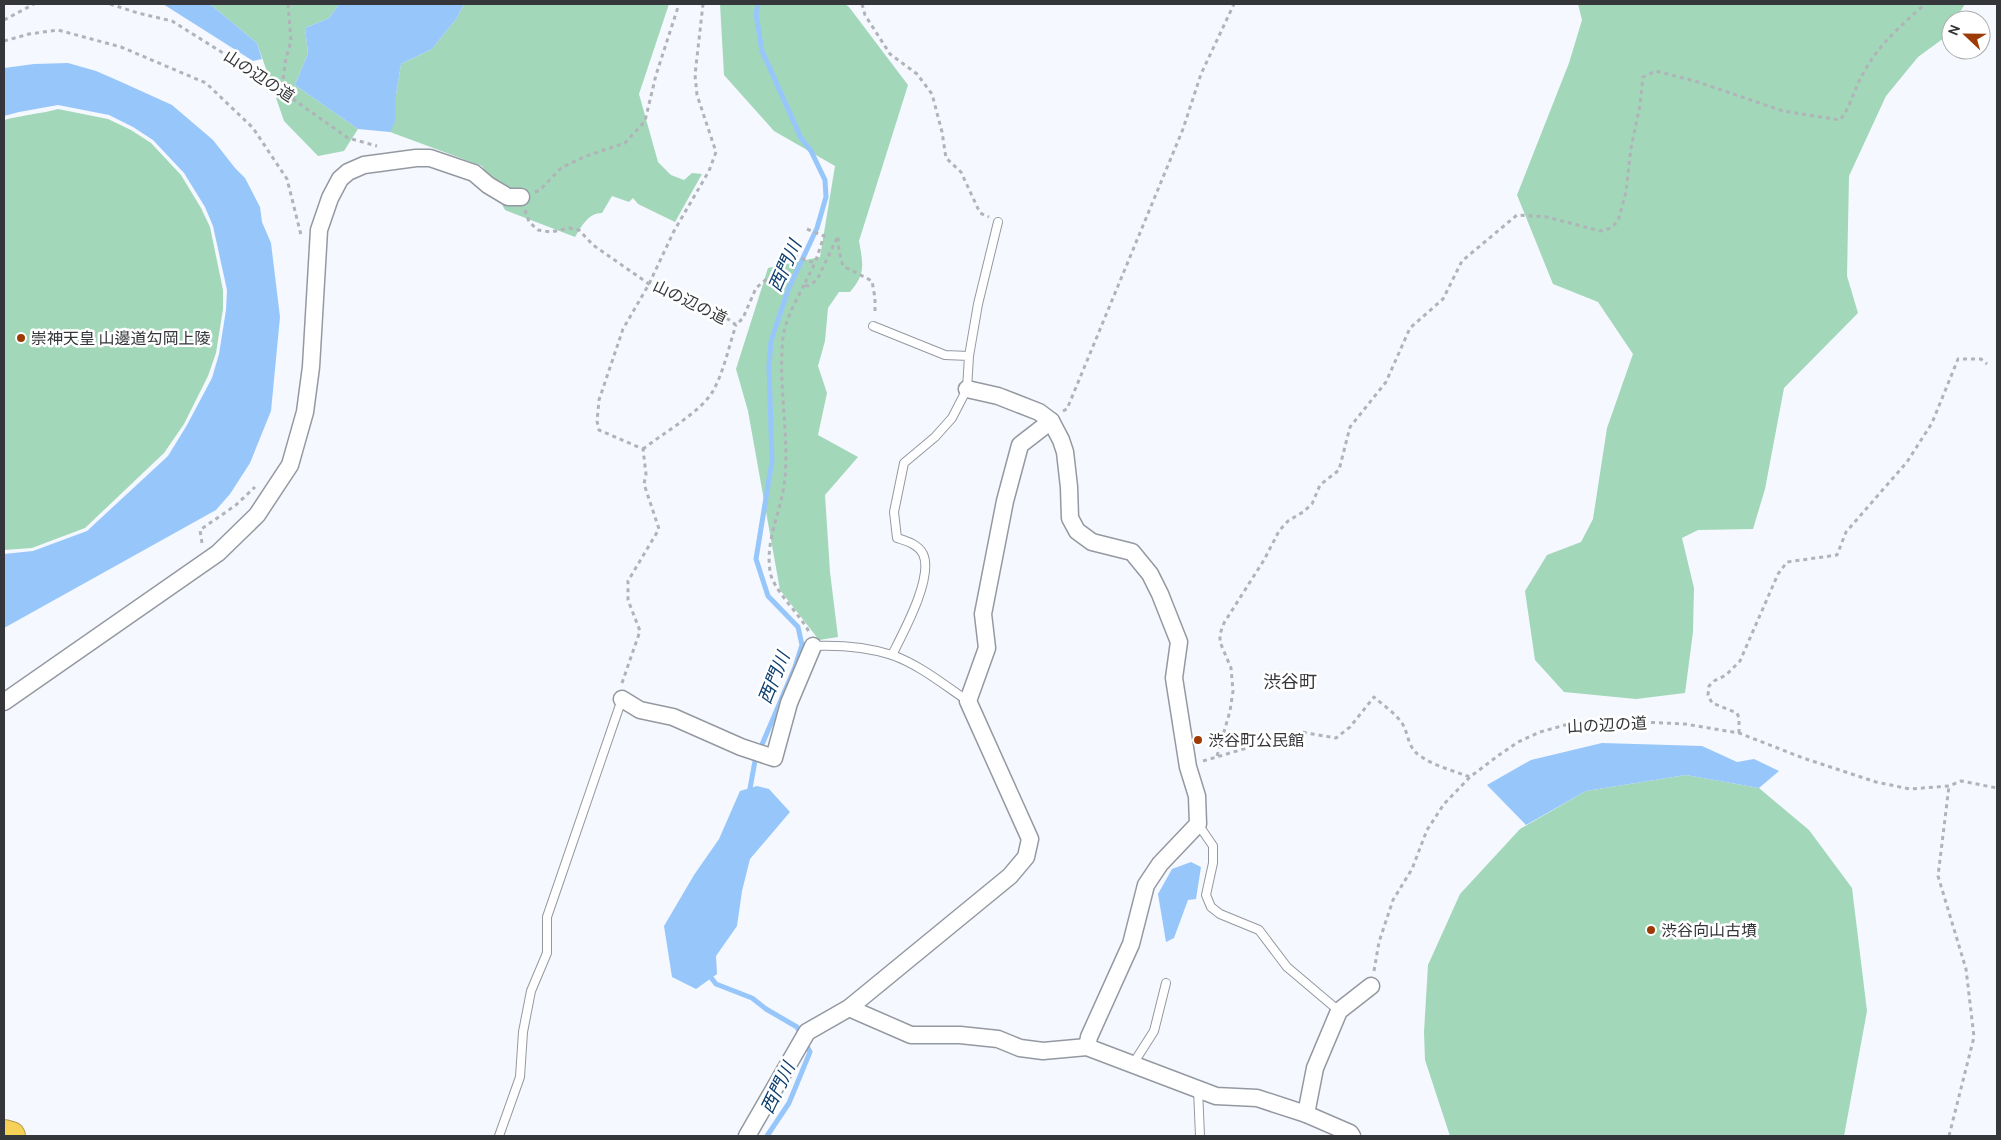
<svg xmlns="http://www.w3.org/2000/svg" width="2001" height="1140" viewBox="0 0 2001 1140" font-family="Cabin,'Noto Sans JP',sans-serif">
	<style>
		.green { fill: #a3d7ba }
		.water { fill: #97c6fb }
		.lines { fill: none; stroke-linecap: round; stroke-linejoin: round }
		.stream { stroke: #97c6fb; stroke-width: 5 }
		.lane-casing { stroke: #9499a1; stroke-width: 10 }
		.street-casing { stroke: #9499a1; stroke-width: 19 }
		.highway-casing { stroke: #b29b4d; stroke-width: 30 }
		.path { stroke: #b0b3b8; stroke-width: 3; stroke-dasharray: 4 4; stroke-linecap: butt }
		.lane { stroke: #fff; stroke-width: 8 }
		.street { stroke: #fff; stroke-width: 16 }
		.highway { stroke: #f6d158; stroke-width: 28 }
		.poi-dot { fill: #9e3a05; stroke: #fff; stroke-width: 2 }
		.labels { text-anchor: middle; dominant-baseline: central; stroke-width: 5; stroke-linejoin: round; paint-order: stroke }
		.street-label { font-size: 16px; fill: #343639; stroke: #fff }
		.poi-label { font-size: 16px; fill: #343639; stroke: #fff; text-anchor: start }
		.water-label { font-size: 18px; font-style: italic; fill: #0e3f6f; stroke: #fff }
		.neighbourhood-label { font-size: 18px; fill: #343639; stroke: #fff }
	</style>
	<rect width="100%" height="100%" fill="#f5f8fe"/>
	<g class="green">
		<path d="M 210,4 L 339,4 L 329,18 L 305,28 L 308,53 L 295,85 L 358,129 L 344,151 L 318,156 L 284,121 L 257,43 Z"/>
		<path d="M 464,4 L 669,4 L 639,94 L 658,162 L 671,175 L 684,180 L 692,173 L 702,174 L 675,222 L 638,204 L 633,198 L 629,202 L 612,196 L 602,213 C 588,213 582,226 575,237 L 505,210 L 482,166 L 390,132 L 401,64 L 432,49 L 457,18 Z"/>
		<path d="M 720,4 L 845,4 L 849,7 L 908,85 L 859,241 C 863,264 866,274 850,292 L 839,292 L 828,308 L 825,341 L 818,366 L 827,393 L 818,435 L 858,457 L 825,495 L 830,572 L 838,637 L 819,640 L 780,590 L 748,411 L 736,369 L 768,268 L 820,257 L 835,166 L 774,131 L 724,75 Z"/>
		<path d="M 1578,4 L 1965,4 L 1955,20 L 1951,20 L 1951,26 L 1944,38 L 1918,57 L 1886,96 L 1849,176 L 1847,276 L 1858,313 L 1784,388 L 1765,489 L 1753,529 L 1698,530 L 1682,538 L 1694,588 L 1693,632 L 1685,693 L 1636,699 L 1564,692 L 1535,660 L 1525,591 L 1547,555 L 1581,542 L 1593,519 L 1607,428 L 1633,354 L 1598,302 L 1553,284 L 1517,195 L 1569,63 L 1582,20 Z"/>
		<path d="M 58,109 L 108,119 L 131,130 L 151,143 L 181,175 L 201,208 L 210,227 L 223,290 L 223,309 L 216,353 L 208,376 L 184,424 L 164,453 L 85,528 L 32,548 L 4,550 L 4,120 C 22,115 40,114 58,109 Z"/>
		<path d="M 1686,775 L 1759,788 L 1809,830 L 1852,888 L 1867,1011 L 1844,1136 L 1450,1136 L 1425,1060 L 1424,1032 L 1428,965 L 1460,894 L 1520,829 L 1586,791 Z"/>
	</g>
	<g class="water">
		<path d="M 163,4 L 210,4 L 257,43 L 262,59 L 253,61 Z"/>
		<path d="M 339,4 L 464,4 L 457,18 L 432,49 L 401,64 L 396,95 L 395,122 L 390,132 L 358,129 L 295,85 L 308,53 L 305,28 L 329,18 Z"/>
		<path d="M 68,63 L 96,71 L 119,81 L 172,105 L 213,140 L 235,168 L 245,178 L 260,207 L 262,222 L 271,243 L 280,317 L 271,411 L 250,463 L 230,494 L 216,510 L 4,628 L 4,554 L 33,551 L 87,531 L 168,456 L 187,425 L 212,378 L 219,354 L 226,310 L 227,290 L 213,226 L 205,207 L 184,173 L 153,140 L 133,127 L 109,115 L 58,105 L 19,112 L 4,116 L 4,68 L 34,64 Z"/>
		<path d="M 1602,743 L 1702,746 L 1737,762 L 1754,759 L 1779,771 L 1759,788 L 1686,775 L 1586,791 L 1526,825 L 1487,785 L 1531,760 Z"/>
		<path d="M 757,786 L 769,789 L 790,812 L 750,859 L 742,891 L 737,926 L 716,956 L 717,974 L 696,989 L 672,977 L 664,926 L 694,875 L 719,839 L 740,791 Z"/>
		<path d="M 1191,862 L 1201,867 L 1196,899 L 1188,900 L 1174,938 L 1166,942 L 1158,894 L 1172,869 Z"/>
	</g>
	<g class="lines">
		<g class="stream">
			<path d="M 749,794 L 755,761 L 795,667 L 802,645 L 798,627 L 768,596 L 756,559 L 772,461 L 769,366 L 771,341 L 788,290 L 817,228 L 826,197 L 825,180 L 811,151 L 801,138 L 762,51 L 756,14 L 758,4"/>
			<path d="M 709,975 L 716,984 L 752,998 L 766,1009 L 797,1027 L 810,1052 L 789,1103 L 767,1136"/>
		</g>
		<g class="lane-casing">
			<g id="lane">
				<path d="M 873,326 L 945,355 L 969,356 L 967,389 L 952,418 L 935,437 L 904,463 L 894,512 L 897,538 C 906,541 918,544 923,554 C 934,577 903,633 892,655"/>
				<path d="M 969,356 L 978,304 L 998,222"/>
				<path d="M 813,646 C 839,645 867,647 892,655 C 920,665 944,685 968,701"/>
				<path d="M 1198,824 L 1213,846 L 1213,863 L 1206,895 L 1211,907 L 1220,914 L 1259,930 L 1287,967 L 1339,1011"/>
				<path d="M 1133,1064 L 1154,1031 L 1166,983"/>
				<path d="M 1198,1089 L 1200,1136"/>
				<path d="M 499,1136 L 520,1077 L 523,1032 L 531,991 L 547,953 L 547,917 L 622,699"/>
			</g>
		</g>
		<g class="street-casing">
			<g id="street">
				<path d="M 967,389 L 998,396 L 1039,412 L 1051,421 L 1061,440 L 1065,452 L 1069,487 L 1070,518 L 1077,531 L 1092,542 L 1132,552 L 1150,574 L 1160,594 L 1179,642 L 1174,678 L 1188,767 L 1197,796 L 1198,824 L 1160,864 L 1146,885 L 1131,944 L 1089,1037 L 1087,1047"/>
				<path d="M 622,699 L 640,710 L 673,717 L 741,747 L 774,758 L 789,703 L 813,646"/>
				<path d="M 4,702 L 218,553 L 257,515 L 290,465 L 305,412 L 311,367 L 319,230 L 330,198 L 340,179 L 348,172 L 364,165 L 416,158 L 430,158 L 474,173 L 488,185 L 508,197 L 521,197"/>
				<path d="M 849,1008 L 911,1035 L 960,1035 L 998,1039 L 1020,1048 L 1043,1051 L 1087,1047 L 1216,1096 L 1257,1098 L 1306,1114 L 1350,1133 L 1352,1136"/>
				<path d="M 1306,1114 L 1315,1068 L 1339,1011 L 1371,986"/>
				<path d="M 747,1136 L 807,1032 L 849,1008 L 1010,876 L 1026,857 L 1030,839 L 968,701 L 987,648 L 983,614 L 1005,501 L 1020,445 L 1051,421"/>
			</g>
		</g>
		<g class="highway-casing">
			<path id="highway" d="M 4,1134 L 11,1136"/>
		</g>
		<g class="path">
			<path d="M 110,4 L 138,13 L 172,21 L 266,80 L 348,138 L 377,146"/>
			<path d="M 288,4 L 291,41 L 286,58 L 283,79 L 294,99"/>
			<path d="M 862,4 L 865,15 L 890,54 L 917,74 L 932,94 L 942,132 L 946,158 L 961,172 L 980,213 L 989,217"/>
			<path d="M 4,20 L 34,4"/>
			<path d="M 4,41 L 29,34 L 58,30 L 121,47 L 206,83 L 253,128 L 287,179 L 301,235"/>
			<path d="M 535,192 L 540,190 L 561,168 L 586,156 L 625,143 L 645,121 L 656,75 L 679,4"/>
			<path d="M 525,210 L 529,222 L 538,230 L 551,232 L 569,228 L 579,230 L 593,245 L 649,284 L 716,315 L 728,319 L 736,325 L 743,318 L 756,288 L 794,256 L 815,263 L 804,285 L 808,286 L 817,280 L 838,236 L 839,251 L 843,266 L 872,281 L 875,298 L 875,315"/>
			<path d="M 807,229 L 824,236 L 815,263"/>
			<path d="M 804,285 C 796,301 785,320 783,338 C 778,385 789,432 785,478 C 782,510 765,539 770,571 C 772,589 800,614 809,632"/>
			<path d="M 1063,411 L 1067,409 L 1183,129 L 1201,74 L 1234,4"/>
			<path d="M 643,449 C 662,434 702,411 713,391 C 724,371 729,346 736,325"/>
			<path d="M 202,543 L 200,530 L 236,505 L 255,487"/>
			<path d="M 622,683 L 640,631 L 628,600 L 628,581 L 659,529 L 644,484 L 646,474 L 643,449 L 599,430 L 597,421 L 599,400 L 623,329 L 649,284 L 674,231 L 709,171 L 716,152 L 697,95 L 695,75 L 703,4"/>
			<path d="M 1739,733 L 1739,718 L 1737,713 L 1712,703 L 1708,695 L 1709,686 L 1714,681 L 1726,675 L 1740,661 L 1778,574 L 1787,562 L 1837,555 L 1846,532 L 1907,462 L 1932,423 L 1958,359 L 1981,359 L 1987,364"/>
			<path d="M 1217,756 L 1230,711 L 1233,691 L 1231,668 L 1220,642 L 1220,634 L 1224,623 L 1264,560 L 1279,531 L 1288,521 L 1303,512 L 1312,504 L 1320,485 L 1339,470 L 1350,427 L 1386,382 L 1410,328 L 1443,299 L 1462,261 L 1517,215 L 1547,217 L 1600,231 L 1611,228 L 1618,221 L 1626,192 L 1631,148 L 1640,105 L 1643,77 L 1656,71 L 1698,82 L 1783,111 L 1840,120 C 1852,105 1854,88 1864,72 C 1879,44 1902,25 1925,4"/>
			<path d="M 1203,761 L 1301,732 L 1336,738 L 1350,727 L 1374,697 C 1383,705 1395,713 1402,723 C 1409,734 1407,747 1420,756 C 1435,766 1454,771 1470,777"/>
			<path d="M 1374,971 L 1379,942 L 1393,900 L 1412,869 L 1427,830 L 1444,804 L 1470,777 L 1499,755 L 1518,742 L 1540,732 L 1565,725 L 1588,724 L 1642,722 L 1685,724 L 1739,733 L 1803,758 L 1876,782 L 1910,789 L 1949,786 L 1961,781 L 1997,788"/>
			<path d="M 1949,1136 L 1974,1037 L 1966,969 L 1938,876 L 1949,786"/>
		</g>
		<use href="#lane" class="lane"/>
		<use href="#street" class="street"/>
		<use href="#highway" class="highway"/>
	</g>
	<g class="poi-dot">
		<circle cx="21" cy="338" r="5"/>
		<circle cx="1198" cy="740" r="5"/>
		<circle cx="1651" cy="930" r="5"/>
	</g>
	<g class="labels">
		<g class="street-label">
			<text transform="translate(259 76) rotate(33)">山の辺の道</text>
			<text transform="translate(690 302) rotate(26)">山の辺の道</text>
			<text transform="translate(1607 725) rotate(-3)">山の辺の道</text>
		</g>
		<g class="poi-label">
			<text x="31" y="338">崇神天皇 山邊道勾岡上陵</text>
			<text x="1208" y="740">渋谷町公民館</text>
			<text x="1661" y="930">渋谷向山古墳</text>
		</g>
		<g class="water-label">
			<text transform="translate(785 266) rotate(-66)">西門川</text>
			<text transform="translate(774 678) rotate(-68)">西門川</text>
			<text transform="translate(778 1088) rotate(-64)">西門川</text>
		</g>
		<g class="neighbourhood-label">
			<text x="1290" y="682">渋谷町</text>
		</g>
	</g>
	<rect width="2001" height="1140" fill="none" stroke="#343639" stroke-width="10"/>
	<g transform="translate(1966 35) rotate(292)"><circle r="24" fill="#ffffff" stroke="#aeafb0"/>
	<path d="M0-4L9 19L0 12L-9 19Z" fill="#9e3a05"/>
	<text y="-8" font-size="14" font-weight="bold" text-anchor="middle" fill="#343639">N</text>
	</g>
</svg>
